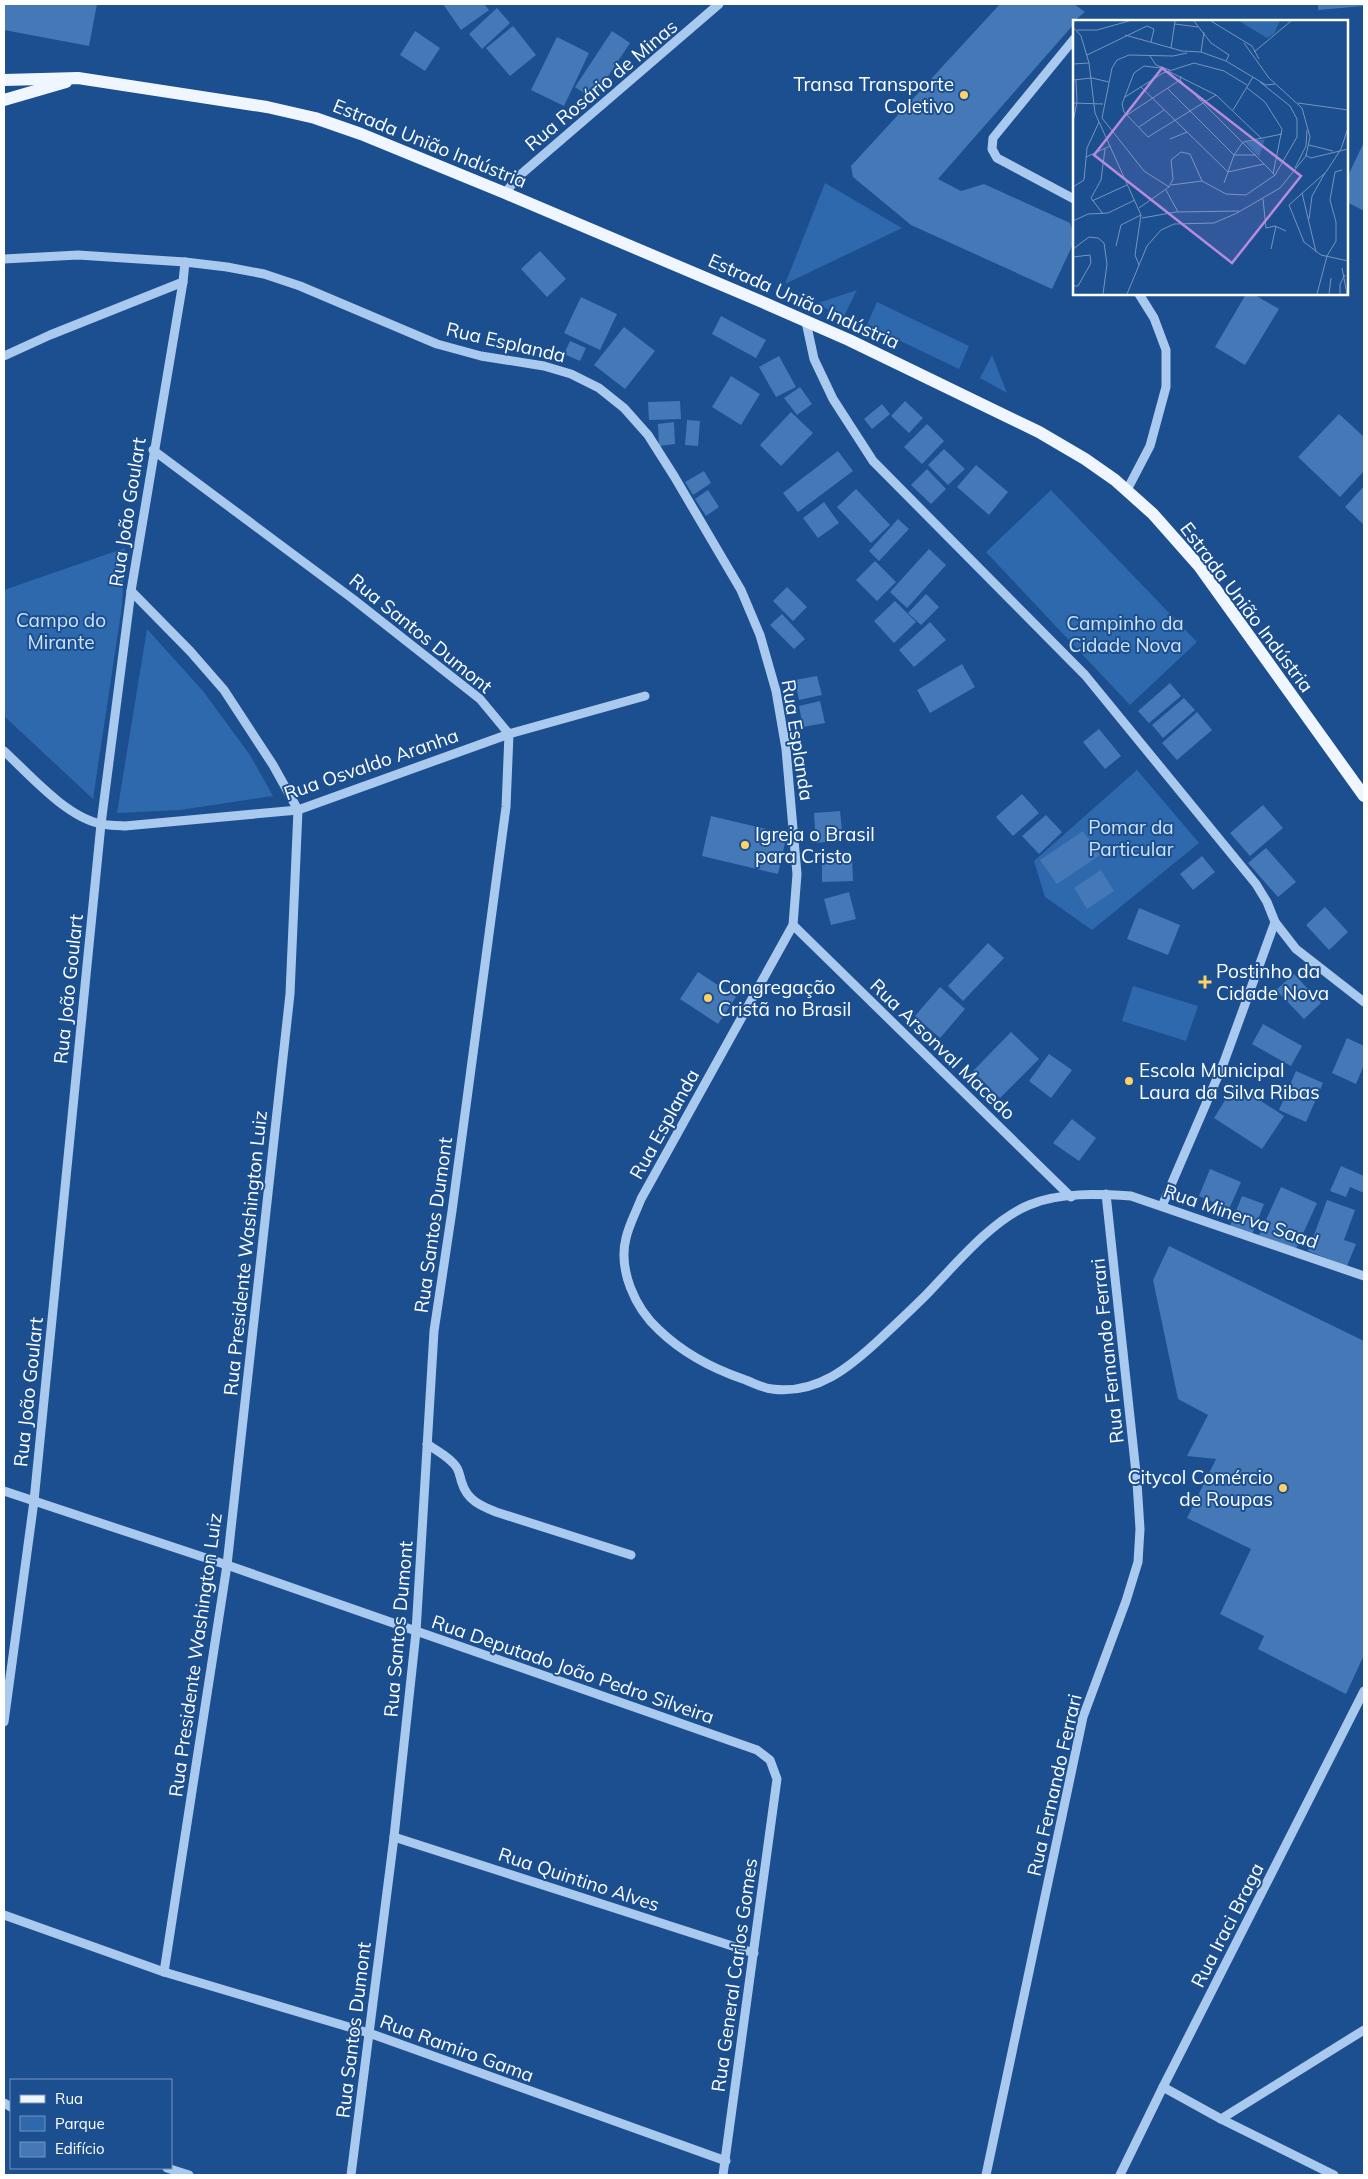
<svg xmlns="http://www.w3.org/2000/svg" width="1368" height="2179" viewBox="0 0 1368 2179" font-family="Mulish,sans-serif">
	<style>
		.green { fill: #2e69ad }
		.building { fill: #4478b7 }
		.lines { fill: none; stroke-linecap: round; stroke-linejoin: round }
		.minor { stroke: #a9c9ee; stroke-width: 9 }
		.major { stroke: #f0f6ff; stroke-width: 12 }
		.poi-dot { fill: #ffd166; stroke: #1b4f8f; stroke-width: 2 }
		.labels { text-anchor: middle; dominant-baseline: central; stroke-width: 4; stroke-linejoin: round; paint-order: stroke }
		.poi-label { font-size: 19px; fill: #fff; stroke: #1b4f8f; text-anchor: start }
		.street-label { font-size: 19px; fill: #fff; stroke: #1b4f8f }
		.park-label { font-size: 19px; fill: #cfe3fa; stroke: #1b4f8f }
		.inset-road { fill: none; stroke: #7695bc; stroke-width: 1 }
		.view { fill: #b68bdc; fill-opacity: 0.15; stroke: #b68bdc; stroke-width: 2.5 }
		.inset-edge { fill: none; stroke: #fff; stroke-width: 2.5 }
	</style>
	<rect width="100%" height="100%" fill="#1b4f8f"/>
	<g class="green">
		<path d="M 825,183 L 902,228 L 785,284 Z"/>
		<path d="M 857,290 L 844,316 L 815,304 Z"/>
		<path d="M 877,302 L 969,346 L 959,369 L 867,325 Z"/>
		<path d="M 992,355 L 1007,393 L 980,378 Z"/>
		<path d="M 1051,490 L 1197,642 L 1130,705 L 986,552 Z"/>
		<path d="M 125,548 L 122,606 L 93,799 L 4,716 L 4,590 Z"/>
		<path d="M 147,629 L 203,691 L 250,755 L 273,796 L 180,810 L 117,813 Z"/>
		<path d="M 1137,770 L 1199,843 L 1092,930 L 1045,897 L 1034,861 Z"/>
		<path d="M 1133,986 L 1198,1006 L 1186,1041 L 1122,1021 Z"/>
	</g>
	<g class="building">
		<path d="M 4,4 L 97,4 L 89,46 L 4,30 Z"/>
		<path d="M 443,4 L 484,4 L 489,10 L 461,30 Z"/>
		<path d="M 1000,4 L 1074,4 L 1085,12 L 1074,21 L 1074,24 L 938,179 L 961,191 L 984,184 L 1070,223 L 1074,235 L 1074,242 L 1052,289 L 911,225 L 853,177 L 851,166 Z"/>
		<path d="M 1318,4 L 1364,4 L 1364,6 L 1318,10 Z"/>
		<path d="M 497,8 L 510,23 L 482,49 L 469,34 Z"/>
		<path d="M 513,26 L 536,55 L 510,76 L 486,48 Z"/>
		<path d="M 415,31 L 440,48 L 425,71 L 400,55 Z"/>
		<path d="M 612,31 L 630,43 L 593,99 L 575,87 Z"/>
		<path d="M 557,37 L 589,53 L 564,106 L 531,90 Z"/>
		<path d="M 1364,142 L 1364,211 L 1347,202 L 1347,178 Z"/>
		<path d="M 540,251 L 566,279 L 547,297 L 521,269 Z"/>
		<path d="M 1246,294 L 1253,294 L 1279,309 L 1245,365 L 1215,347 Z"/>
		<path d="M 581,297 L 617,314 L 600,350 L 564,333 Z"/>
		<path d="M 721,316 L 766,340 L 756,358 L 712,334 Z"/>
		<path d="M 624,327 L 655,351 L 625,389 L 594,365 Z"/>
		<path d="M 570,341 L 586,348 L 580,361 L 564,354 Z"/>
		<path d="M 779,356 L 796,387 L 776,397 L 759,367 Z"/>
		<path d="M 731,376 L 760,394 L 741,425 L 712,407 Z"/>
		<path d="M 800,387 L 812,404 L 797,415 L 784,398 Z"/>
		<path d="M 680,401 L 681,419 L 649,420 L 648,402 Z"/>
		<path d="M 905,401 L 923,418 L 909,433 L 891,416 Z"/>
		<path d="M 882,404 L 890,414 L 872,429 L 864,419 Z"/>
		<path d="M 791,412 L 813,433 L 781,466 L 760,445 Z"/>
		<path d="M 1339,414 L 1364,437 L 1364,471 L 1340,497 L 1298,457 Z"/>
		<path d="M 687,420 L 700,421 L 698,446 L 685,445 Z"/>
		<path d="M 674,422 L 675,444 L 659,446 L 658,424 Z"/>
		<path d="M 927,424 L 944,441 L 922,464 L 904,447 Z"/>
		<path d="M 944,449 L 965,469 L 948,485 L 928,465 Z"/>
		<path d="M 838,451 L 853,471 L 798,512 L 783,493 Z"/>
		<path d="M 976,465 L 1008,492 L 989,515 L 957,487 Z"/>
		<path d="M 927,469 L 946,489 L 931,504 L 911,485 Z"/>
		<path d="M 704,471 L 711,483 L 693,495 L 685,482 Z"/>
		<path d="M 1364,486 L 1364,525 L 1345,507 Z"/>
		<path d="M 856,489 L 890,525 L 871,543 L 837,507 Z"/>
		<path d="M 708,490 L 719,507 L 706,516 L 695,499 Z"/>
		<path d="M 824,502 L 839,523 L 818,538 L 803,518 Z"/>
		<path d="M 898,519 L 909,529 L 879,561 L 869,551 Z"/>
		<path d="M 929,549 L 946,565 L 907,608 L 890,592 Z"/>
		<path d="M 875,561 L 896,582 L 877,601 L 856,580 Z"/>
		<path d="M 787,587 L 807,607 L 793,621 L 773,601 Z"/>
		<path d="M 926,594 L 939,607 L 921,625 L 908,613 Z"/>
		<path d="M 895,601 L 916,622 L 894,643 L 874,621 Z"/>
		<path d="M 782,614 L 805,639 L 794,649 L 770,625 Z"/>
		<path d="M 930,622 L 946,640 L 914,667 L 899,650 Z"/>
		<path d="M 962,664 L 975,687 L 930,713 L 917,690 Z"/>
		<path d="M 817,676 L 822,695 L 799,700 L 795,680 Z"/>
		<path d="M 1170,683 L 1181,696 L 1149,723 L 1138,711 Z"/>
		<path d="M 1184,698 L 1195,710 L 1163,738 L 1152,725 Z"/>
		<path d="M 820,701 L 825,723 L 803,727 L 799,706 Z"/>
		<path d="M 1197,712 L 1212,730 L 1177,760 L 1162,743 Z"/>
		<path d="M 1099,729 L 1121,756 L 1105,769 L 1083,742 Z"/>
		<path d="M 1022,794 L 1039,813 L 1013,836 L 996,817 Z"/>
		<path d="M 1263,805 L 1283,828 L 1250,856 L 1230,833 Z"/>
		<path d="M 840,811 L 843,840 L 816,843 L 814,813 Z"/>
		<path d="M 1046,815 L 1062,832 L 1039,854 L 1022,836 Z"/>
		<path d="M 711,816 L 787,834 L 778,874 L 702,856 Z"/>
		<path d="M 1083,831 L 1100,855 L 1057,884 L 1040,860 Z"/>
		<path d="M 1266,848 L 1296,882 L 1278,897 L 1248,863 Z"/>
		<path d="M 852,854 L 853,881 L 822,882 L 822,855 Z"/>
		<path d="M 1202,856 L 1215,872 L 1193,890 L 1180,874 Z"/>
		<path d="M 1101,870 L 1114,891 L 1087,909 L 1074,888 Z"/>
		<path d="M 849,892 L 856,919 L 831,925 L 824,899 Z"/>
		<path d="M 1325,907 L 1348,932 L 1329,950 L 1306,925 Z"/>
		<path d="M 1139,908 L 1180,925 L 1168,955 L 1127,939 Z"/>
		<path d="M 988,943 L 1004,958 L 963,1001 L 948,986 Z"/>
		<path d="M 698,972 L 736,997 L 718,1024 L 680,999 Z"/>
		<path d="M 1294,974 L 1321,1003 L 1304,1019 L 1276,990 Z"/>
		<path d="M 940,987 L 965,1009 L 940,1038 L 915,1016 Z"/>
		<path d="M 1263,1024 L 1302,1046 L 1291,1066 L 1252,1044 Z"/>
		<path d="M 1011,1032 L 1039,1059 L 1000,1098 L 973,1071 Z"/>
		<path d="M 1347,1038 L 1364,1046 L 1364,1065 L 1356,1084 L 1332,1073 Z"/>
		<path d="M 1049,1054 L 1072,1070 L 1051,1098 L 1029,1081 Z"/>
		<path d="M 1296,1071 L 1323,1083 L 1306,1122 L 1279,1110 Z"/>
		<path d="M 1235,1084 L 1284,1116 L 1262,1149 L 1214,1118 Z"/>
		<path d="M 1072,1119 L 1096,1138 L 1079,1161 L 1053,1143 Z"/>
		<path d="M 1341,1166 L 1364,1176 L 1364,1193 L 1350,1187 L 1346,1197 L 1330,1191 Z"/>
		<path d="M 1210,1169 L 1241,1182 L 1229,1209 L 1199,1196 Z"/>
		<path d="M 1281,1187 L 1317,1203 L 1295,1251 L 1259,1235 Z"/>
		<path d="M 1242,1196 L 1264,1204 L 1252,1235 L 1230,1226 Z"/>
		<path d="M 1327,1200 L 1355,1210 L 1344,1240 L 1356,1244 L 1347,1266 L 1308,1251 Z"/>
		<path d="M 1169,1246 L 1364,1341 L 1364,1655 L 1346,1694 L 1258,1649 L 1264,1636 L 1220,1614 L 1251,1549 L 1187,1518 L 1216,1459 L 1187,1456 L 1208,1415 L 1178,1399 L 1153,1280 Z"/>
	</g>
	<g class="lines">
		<g class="minor">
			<path d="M 1074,39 L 993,138 L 992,149 L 997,158 L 1074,199"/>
			<path d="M 505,193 L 519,176 L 719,4"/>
			<path d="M 4,259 L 78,255 L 185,262 L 227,267 L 264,274 L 300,286 L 437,344 L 481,356 L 544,366 L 571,374 L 599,388 L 624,408 L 648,435 L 674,476 L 741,590 L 760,635 L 776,691 L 786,749 L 797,874 L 793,925 L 641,1199 C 636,1212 629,1225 626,1238 C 618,1270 635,1308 659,1330 C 683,1353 711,1368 743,1379 C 752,1382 762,1388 772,1389 C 817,1395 850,1367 881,1338 C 896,1324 912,1309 927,1294 C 955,1265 992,1220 1029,1205 C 1059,1192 1099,1194 1131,1196 L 1364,1276"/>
			<path d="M 806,322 L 814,359 L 833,399 L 873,461 L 1085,675 L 1256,884 L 1267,902 L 1275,922 L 1296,949 L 1364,1002"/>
			<path d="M 4,356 L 50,335 L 183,282"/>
			<path d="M 153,450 L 353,599 L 480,699 L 509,734 L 506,807 L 452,1211 L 434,1331 L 416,1632 L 394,1837 L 351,2175"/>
			<path d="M 1127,490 L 1150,446 L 1166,387 L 1166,350 L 1154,318 L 1139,294"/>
			<path d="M 131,591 L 190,651 L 224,690 L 273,765 L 298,810 L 290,994 L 227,1565 L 164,1972"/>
			<path d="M 4,751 C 30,775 67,818 102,824 C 109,826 118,825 125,826 L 298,810 L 509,734 L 645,696"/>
			<path d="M 793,925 L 1071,1197"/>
			<path d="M 1162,1206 L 1224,1062 L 1275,922"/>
			<path d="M 427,1444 C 437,1451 451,1458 457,1468 C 460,1473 460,1478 462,1483 C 467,1500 481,1506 496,1512 L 631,1555"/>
			<path d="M 4,1491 L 227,1565 L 757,1750 L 770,1760 L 777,1779 L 723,2175"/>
			<path d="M 4,1722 L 34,1501 L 101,824 L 131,591 L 183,282 L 185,262"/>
			<path d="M 394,1837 L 754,1953"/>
			<path d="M 4,1915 L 164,1972 L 369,2033 L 726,2161"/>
			<path d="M 1163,2087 L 1221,2119 L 1334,2175"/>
			<path d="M 4,2103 L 11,2107"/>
			<path d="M 1221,2119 L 1364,2030"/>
			<path d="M 167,2168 L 189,2175"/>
			<path d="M 986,2175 L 1083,1717 L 1126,1601 L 1138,1562 L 1140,1529 L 1137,1482 L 1106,1194"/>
			<path d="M 1120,2175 L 1163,2087 L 1364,1691"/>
		</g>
		<g class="major">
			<path d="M 4,80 L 78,78 L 267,107 L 315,118 L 361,134 L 505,193 L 760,301 L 849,340 L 1039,432 L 1085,459 L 1115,480 L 1153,514 L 1199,566 L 1364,796"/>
			<path d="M 4,100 L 66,82"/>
		</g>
	</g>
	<g class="poi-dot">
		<circle cx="964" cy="95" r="5"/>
		<circle cx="745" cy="845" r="5"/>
		<path d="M1202.5 974.5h5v5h5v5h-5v5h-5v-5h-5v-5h5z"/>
		<circle cx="708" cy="998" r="5"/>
		<circle cx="1129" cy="1081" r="5"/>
		<circle cx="1283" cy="1488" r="5"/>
	</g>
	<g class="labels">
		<g class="poi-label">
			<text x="954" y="84" text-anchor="end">Transa Transporte<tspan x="954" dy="22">Coletivo</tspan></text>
			<text x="755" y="834">Igreja o Brasil<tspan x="755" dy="22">para Cristo</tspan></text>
			<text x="1216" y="971">Postinho da<tspan x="1216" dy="22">Cidade Nova</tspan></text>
			<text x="718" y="987">Congregação<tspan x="718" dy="22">Cristã no Brasil</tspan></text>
			<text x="1139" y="1070">Escola Municipal<tspan x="1139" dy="22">Laura da Silva Ribas</tspan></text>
			<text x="1273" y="1477" text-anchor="end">Citycol Comércio<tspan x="1273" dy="22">de Roupas</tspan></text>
		</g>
		<g class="street-label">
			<text transform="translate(601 85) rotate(-40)">Rua Rosário de Minas</text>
			<text transform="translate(430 143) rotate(22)">Estrada União Indústria</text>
			<text transform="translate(804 301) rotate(24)">Estrada União Indústria</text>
			<text transform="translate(506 342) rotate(13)">Rua Esplanda</text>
			<text transform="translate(127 512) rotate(-81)">Rua João Goulart</text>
			<text transform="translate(1247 607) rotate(53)">Estrada União Indústria</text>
			<text transform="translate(421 633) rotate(39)">Rua Santos Dumont</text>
			<text transform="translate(798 740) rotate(81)">Rua Esplanda</text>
			<text transform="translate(371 764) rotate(-19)">Rua Osvaldo Aranha</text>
			<text transform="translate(68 989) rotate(-84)">Rua João Goulart</text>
			<text transform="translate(943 1049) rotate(44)">Rua Arsonval Macedo</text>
			<text transform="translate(664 1124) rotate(-61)">Rua Esplanda</text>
			<text transform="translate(1241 1216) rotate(19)">Rua Minerva Saad</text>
			<text transform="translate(433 1225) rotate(-82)">Rua Santos Dumont</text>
			<text transform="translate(245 1253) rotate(-84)">Rua Presidente Washington Luiz</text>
			<text transform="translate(1107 1351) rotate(-96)">Rua Fernando Ferrari</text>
			<text transform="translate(28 1392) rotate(-84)">Rua João Goulart</text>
			<text transform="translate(398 1629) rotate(-85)">Rua Santos Dumont</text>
			<text transform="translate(195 1655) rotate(-82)">Rua Presidente Washington Luiz</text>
			<text transform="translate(573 1669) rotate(19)">Rua Deputado João Pedro Silveira</text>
			<text transform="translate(1054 1785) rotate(-77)">Rua Fernando Ferrari</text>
			<text transform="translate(579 1879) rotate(18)">Rua Quintino Alves</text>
			<text transform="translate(1227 1925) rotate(-63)">Rua Iraci Braga</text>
			<text transform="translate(734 1975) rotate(-82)">Rua General Carlos Gomes</text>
			<text transform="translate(353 2030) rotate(-83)">Rua Santos Dumont</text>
			<text transform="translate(457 2048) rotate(20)">Rua Ramiro Gama</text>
		</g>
		<g class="park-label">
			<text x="61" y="620">Campo do<tspan x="61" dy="22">Mirante</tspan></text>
			<text x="1125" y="623">Campinho da<tspan x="1125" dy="22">Cidade Nova</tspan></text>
			<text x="1131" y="827">Pomar da<tspan x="1131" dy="22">Particular</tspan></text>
		</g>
	</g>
	<g transform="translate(1073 20)">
		<rect width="275" height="275" fill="#1b4f8f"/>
		<path d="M 166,1 L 207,1 L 201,14 L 194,18 ZM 192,119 L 186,137 L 172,122 Z" fill="#2e69ad"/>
		<path class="inset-road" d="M 121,1 L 138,23 L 156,35 L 153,41M 138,1 L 179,26 L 186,39M 102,4 L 125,7M 0,7 L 8,16 L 16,43 L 22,93 L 68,195 L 62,235 L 66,245M 4,10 L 24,10 L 56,1M 52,15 L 109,31 L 128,32 L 153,41 L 193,65 L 202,64M 98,28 L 102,1M 128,32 L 131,12M 181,32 L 218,1M 14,35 L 74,6 L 81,9 L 78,22M 77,36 L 83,45 L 97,50M 0,44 L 16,43M 88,48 L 71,46 L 61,53 L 49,84 L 51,92 L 75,117 L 143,75M 95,51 L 143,75 L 188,118M 108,56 L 107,60 L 202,155M 0,60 L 19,58 L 36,62M 68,67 L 155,152 L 191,144M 173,67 L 192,82 L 209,109 L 200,154M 94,68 L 161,135 L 183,135M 52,77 L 90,53 L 121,43 L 151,51 L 174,65M 0,83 L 30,84M 225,83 L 275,90M 160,90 L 180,57M 54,95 L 107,60M 29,98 L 39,48 L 44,40 L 56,35 L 100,36 L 114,33M 29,98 L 71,151 L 96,167M 0,102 L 4,82 L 3,60M 66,107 L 91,90M 275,108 L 268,129 L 253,152 L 216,185 L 231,222 L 248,235 L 275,241M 97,119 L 114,112M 236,125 L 260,131M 232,135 L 238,138 L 275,129M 13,137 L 37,126M 222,148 L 233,126 L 234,110M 151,163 L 161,135 L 170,122 L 209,114M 98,165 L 129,161M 0,167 L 11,160 L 14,128 L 26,102M 93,170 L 105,192M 229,173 L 243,232M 190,179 L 193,208 L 202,206 L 213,211M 19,181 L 54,165M 66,188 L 96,167 L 100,159 L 98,140 L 108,132 L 117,134 L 129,161 L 153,174 L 173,175 L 202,155 L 224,117 L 224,99 L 217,86 L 187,62M 30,194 L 18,178 L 28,160 L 32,129M 69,198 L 103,192 L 166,191M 236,199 L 239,176 L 252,153M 0,201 L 15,194 L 35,193 L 62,180M 43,226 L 48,205 L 68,195M 0,229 L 16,217 L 25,218 L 31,223 L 34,244 L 30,274M 198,229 L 203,206M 0,237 L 17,235 L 18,243 L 5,266 L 0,266M 269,248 L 274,274M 54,274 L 74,226 L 88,210 L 101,204 L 141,203 L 164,193 L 207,168 L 233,136 L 237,117 L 229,88 L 196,58 L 171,23M 244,274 L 254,236 L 263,221 L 263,202 L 257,180 L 262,152 L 269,150M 256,274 L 258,258M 267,274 L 267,264 L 272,255"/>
		<path class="view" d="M 89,48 L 228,156 L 159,243 L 21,135 Z"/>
		<rect width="275" height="275" class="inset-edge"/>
	</g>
	<rect width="1368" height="2179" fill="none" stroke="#ffffff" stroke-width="10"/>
	<rect x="10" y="2079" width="162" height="90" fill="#1b4f8f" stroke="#7695bc"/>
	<rect x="20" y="2095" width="25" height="8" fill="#f0f6ff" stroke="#7695bc"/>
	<text x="55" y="2104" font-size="15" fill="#ffffff">Rua</text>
	<rect x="20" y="2116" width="25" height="15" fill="#2e69ad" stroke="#7695bc"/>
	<text x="55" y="2129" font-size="15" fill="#ffffff">Parque</text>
	<rect x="20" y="2142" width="25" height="15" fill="#4478b7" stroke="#7695bc"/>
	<text x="55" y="2154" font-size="15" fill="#ffffff">Edifício</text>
</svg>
